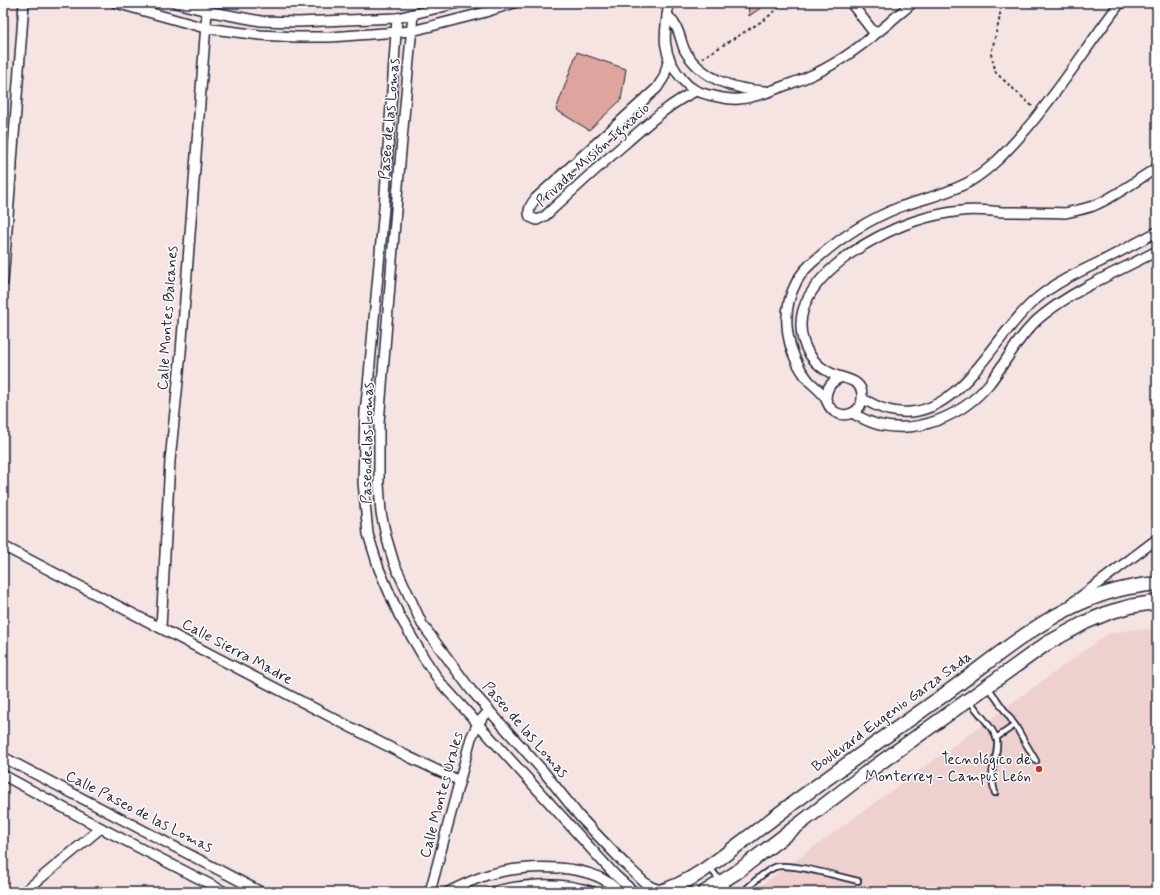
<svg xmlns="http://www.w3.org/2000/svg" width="1160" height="895" viewBox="0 0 1160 895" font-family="Mynerve,sans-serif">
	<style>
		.built { fill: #eed1ce }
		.building { fill: #dea49e; stroke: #22223b }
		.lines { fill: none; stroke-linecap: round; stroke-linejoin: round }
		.lane-casing { stroke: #22223b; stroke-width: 8 }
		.street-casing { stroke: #22223b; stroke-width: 12 }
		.secondary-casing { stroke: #22223b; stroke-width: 16 }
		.path { stroke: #22223b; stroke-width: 2; stroke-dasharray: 3 3; stroke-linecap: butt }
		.lane { stroke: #fff; stroke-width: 4.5 }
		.street { stroke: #fff; stroke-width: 9 }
		.secondary { stroke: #fff; stroke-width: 13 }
		.poi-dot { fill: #c8321e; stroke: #fff; stroke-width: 1.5 }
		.labels { text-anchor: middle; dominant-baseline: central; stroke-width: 3; stroke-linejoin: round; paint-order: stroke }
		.street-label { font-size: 15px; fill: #22223b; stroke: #fff }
		.poi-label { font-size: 15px; fill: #22223b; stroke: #fff; text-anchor: end }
	</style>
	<rect width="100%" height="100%" fill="#f5e4e2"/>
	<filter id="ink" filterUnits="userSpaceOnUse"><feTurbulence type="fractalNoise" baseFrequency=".025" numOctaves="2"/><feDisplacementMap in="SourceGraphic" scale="8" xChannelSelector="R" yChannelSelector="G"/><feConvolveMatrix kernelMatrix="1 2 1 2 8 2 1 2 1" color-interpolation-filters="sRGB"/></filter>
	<g filter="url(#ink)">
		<path class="built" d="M 1134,629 L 1157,630 L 1157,892 L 752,892 L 1092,645 L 1108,634 Z"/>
		<g class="building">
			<path d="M 748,3 L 768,3 L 749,16 Z"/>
			<path d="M 577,52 L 626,69 L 621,100 L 589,130 L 556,110 Z"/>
		</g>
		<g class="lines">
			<g class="lane-casing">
				<g id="lane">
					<path d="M 988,687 L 1015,725 L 1036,761"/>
					<path d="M 970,701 C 977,712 994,728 997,740 C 998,750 995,759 993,768 C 991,777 993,785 995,793"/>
					<path d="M 996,738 L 1015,725"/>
					<path d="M 710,868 C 717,876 723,887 733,892"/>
					<path d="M 743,892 C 752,884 763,872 775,867 C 790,862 840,877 858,881"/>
				</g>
			</g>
			<g class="street-casing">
				<g id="street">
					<path d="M 116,3 L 205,28 L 260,35 L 296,37 L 330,37 L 412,31 L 482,13 L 514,3"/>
					<path d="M 176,3 L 207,11 L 261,21 L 298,22 L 397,18 L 458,3"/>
					<path d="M 669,3 C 664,34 660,54 683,80 C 690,89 698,92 709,95 C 719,97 728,100 739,99 C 750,98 760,95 771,91 C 785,85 800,81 814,74 C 841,62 866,42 889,23 C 896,16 905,10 912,3"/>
					<path d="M 851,3 L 875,34"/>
					<path d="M 1120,3 C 1087,46 1059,92 1023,133 C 1007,151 990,170 969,182 C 947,194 923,199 900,207 C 870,219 844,235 820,256 C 811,263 801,272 796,283 C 779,315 787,354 809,381 C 814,386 820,390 824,396 C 828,402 828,408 835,412 C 847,419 862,411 862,398 C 864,377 841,380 829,372 C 817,366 807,354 803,340 C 787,283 870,236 915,221 C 930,216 945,213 961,211 C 974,209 989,211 1003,212 C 1024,212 1044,212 1065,213 C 1074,211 1084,209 1093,206 C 1116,197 1136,180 1157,168"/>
					<path d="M 413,14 L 397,197 L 379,423 L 379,484 L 381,513 L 386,536 L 394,563 L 422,624 L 471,690 L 544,772 L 580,817 L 624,863 L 644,882 L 651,887 L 663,891"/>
					<path d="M 667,15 C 670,18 673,21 675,25 C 680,32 681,43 685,51 C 702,79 734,90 766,91"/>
					<path d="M 397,18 L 384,208 L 368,386 L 365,411 L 363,482 L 368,534 L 379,569 L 399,615 L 424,658 L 440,682 L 594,852 L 615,875 L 634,892"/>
					<path d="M 669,58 L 664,77 L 657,88 L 536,198 C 531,204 527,210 530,217 L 537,220 L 545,216 C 572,191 599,166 627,142 C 649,123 670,103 696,91"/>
					<path d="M 3,164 L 12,168"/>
					<path d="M 3,282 L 24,3"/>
					<path d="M 826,398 C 827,387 831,382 840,378"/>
					<path d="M 863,399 C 871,403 879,408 888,410 C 957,428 992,336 1035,300 C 1056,282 1081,271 1106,259 C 1123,250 1140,241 1157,232"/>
					<path d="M 852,413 C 861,418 870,423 880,425 C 920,434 963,415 989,384 C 1007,361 1020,333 1043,315 C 1077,288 1119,271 1157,251"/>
					<path d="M 3,546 L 356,730 L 409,757 L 460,781"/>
					<path d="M 1072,603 L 1157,539"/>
					<path d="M 161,628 L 170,461 L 181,352 L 207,11"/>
					<path d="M 3,757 L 261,892"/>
					<path d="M 3,775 L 101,828 L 225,892"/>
					<path d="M 24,892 L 101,828"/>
					<path d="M 430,892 L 471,738 L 478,723 L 489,711"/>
					<path d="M 448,892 C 462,885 476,878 491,874 C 526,865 593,861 619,892"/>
					<path d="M 491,892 C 524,884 561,881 593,892"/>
				</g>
			</g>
			<g class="secondary-casing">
				<g id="secondary">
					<path d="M 658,892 C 675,888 689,880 704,870 C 735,848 765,824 796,801 C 844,766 892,732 941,697 C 1000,655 1054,603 1127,588 C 1137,586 1147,584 1157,584"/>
					<path d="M 705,892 L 737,872 L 866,773 L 1046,644 L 1086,622 L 1110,612 L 1132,606 L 1157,602"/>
				</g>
			</g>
			<g class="path">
				<path d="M 996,3 L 1001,7 L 999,21 L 991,54 L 996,73 L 1032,106"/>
				<path d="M 702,58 L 764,20 L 785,3"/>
			</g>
			<use href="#lane" class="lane"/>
			<use href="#street" class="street"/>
			<use href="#secondary" class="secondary"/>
		</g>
	</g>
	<circle class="poi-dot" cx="1039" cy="769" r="4"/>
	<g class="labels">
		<g class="street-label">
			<text transform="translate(390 119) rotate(-85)">Paseo de las Lomas</text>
			<text transform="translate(593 155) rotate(-42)">Privada Misión Ignacio</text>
			<text transform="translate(168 318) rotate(-86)">Calle Montes Balcanes</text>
			<text transform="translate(368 443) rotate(-89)">Paseo de las Lomas</text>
			<text transform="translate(237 652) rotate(28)">Calle Sierra Madre</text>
			<text transform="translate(892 712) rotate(-36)">Boulevard Eugenio Garza Sada</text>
			<text transform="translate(525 730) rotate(49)">Paseo de las Lomas</text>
			<text transform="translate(442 795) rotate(-75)">Calle Montes Urales</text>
			<text transform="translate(139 812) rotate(27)">Calle Paseo de las Lomas</text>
		</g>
		<g class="poi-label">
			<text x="1031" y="760">Tecnológico de<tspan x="1031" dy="17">Monterrey - Campus León</tspan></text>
		</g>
	</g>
	<rect width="1160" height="895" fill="none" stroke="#fff" stroke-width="16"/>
	<rect x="8" y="8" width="1144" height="879" fill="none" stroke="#22223b" stroke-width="1.5" filter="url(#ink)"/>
</svg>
